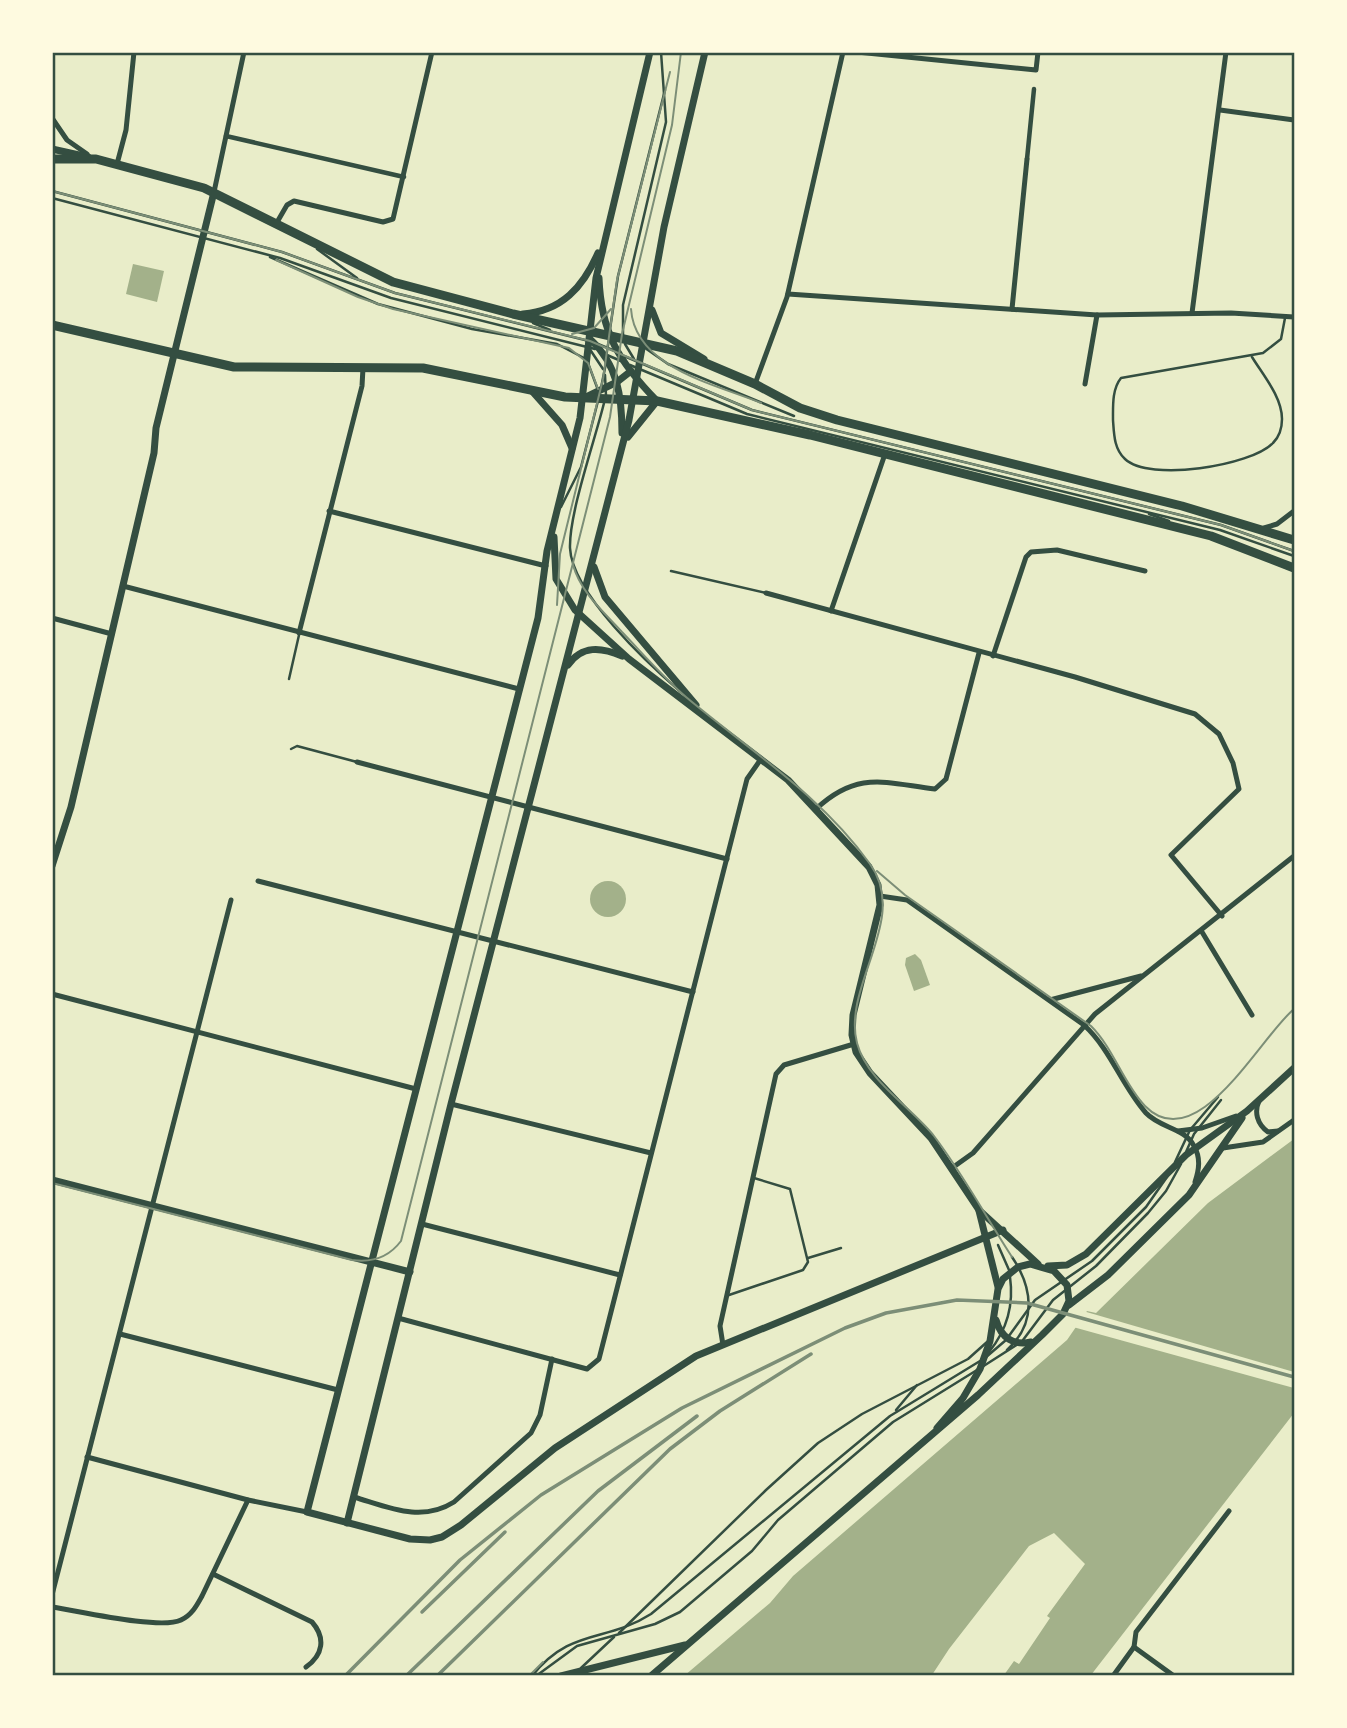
<svg xmlns="http://www.w3.org/2000/svg" width="1347" height="1728" viewBox="0 0 1347 1728" font-family="Raleway,sans-serif">
	<style>
		.water { fill: #a3b18a }
		.pier { fill: #e9edc9 }
		.lines { fill: none; stroke-linecap: round; stroke-linejoin: round }
		.service { stroke: #344e41; stroke-width: 2.5 }
		.pedestrian { stroke: #344e41; stroke-width: 4.5 }
		.minor { stroke: #344e41; stroke-width: 5 }
		.tertiary { stroke: #344e41; stroke-width: 7 }
		.primary { stroke: #344e41; stroke-width: 9 }
		.tram { stroke: #7c8e77; stroke-width: 2 }
		.rail { stroke: #7c8e77; stroke-width: 3.5 }
		.neatline { fill: none; stroke: #344e41; stroke-width: 2.5 }
	</style>
	<rect width="100%" height="100%" fill="#e9edc9"/>
	<g class="water">
		<path d="M 133,264 L 164,271 L 157,302 L 126,294 Z"/>
		<circle cx="608" cy="899" r="18"/>
		<path d="M 915,954 L 921,960 L 930,985 L 914,991 L 905,965 L 906,958 Z"/>
		<path d="M 1294,1139 L 1294,1413 L 1091,1675 L 1004,1675 L 1014,1661 L 1019,1664 L 1050,1618 L 1047,1616 L 1085,1564 L 1054,1533 L 1029,1546 L 949,1649 L 932,1675 L 684,1676 L 770,1603 L 793,1576 L 1067,1340 L 1087,1311 L 1096,1313 L 1208,1203 Z"/>
	</g>
	<path class="pier" d="M 1083,1311 L 1294,1372 L 1294,1388 L 1073,1327 Z"/>
	<g class="lines">
		<g class="service">
			<path d="M 52,191 L 282,252 L 395,293 L 589,341"/>
			<path d="M 52,198 L 280,258 L 391,298 L 595,349"/>
			<path d="M 317,249 L 357,278"/>
			<path d="M 270,257 L 378,304 L 472,329 L 557,344 L 584,358"/>
			<path d="M 533,323 L 550,330"/>
			<path d="M 610,329 L 618,276 L 665,90"/>
			<path d="M 623,337 L 623,305 L 666,122 L 661,52"/>
			<path d="M 598,344 L 615,351"/>
			<path d="M 625,344 L 634,359"/>
			<path d="M 589,348 L 603,369"/>
			<path d="M 645,348 L 668,364 L 794,416"/>
			<path d="M 607,355 L 621,361"/>
			<path d="M 624,356 L 752,410 L 1221,525 L 1294,551"/>
			<path d="M 606,357 L 609,339"/>
			<path d="M 1252,357 C 1263,375 1282,397 1282,419 C 1282,428 1280,436 1273,443 C 1251,466 1149,482 1125,459 C 1114,449 1114,434 1113,420 C 1113,406 1112,389 1121,378 L 1263,353 L 1281,339 L 1285,318"/>
			<path d="M 588,363 L 598,390"/>
			<path d="M 630,365 L 747,414 L 1220,530 L 1294,556"/>
			<path d="M 605,375 L 606,396"/>
			<path d="M 601,388 L 606,363"/>
			<path d="M 604,403 C 595,440 569,513 570,548 C 572,593 648,664 682,693"/>
			<path d="M 561,507 L 581,467 L 598,401"/>
			<path d="M 1149,514 L 1169,521"/>
			<path d="M 671,571 L 766,593"/>
			<path d="M 289,679 L 299,635"/>
			<path d="M 291,749 L 297,746 L 357,762"/>
			<path d="M 1186,1152 L 1194,1134 L 1221,1100"/>
			<path d="M 1175,1162 L 1190,1130 L 1218,1097"/>
			<path d="M 998,1245 L 1009,1270"/>
			<path d="M 808,1258 L 841,1248"/>
			<path d="M 729,1295 L 803,1270 L 808,1262 L 790,1189 L 754,1178"/>
			<path d="M 1023,1340 L 1053,1300 L 1096,1266 L 1148,1213 L 1166,1191 L 1181,1164"/>
			<path d="M 1007,1350 C 1037,1323 1033,1288 1012,1257"/>
			<path d="M 989,1352 C 1007,1330 1014,1305 1010,1277"/>
			<path d="M 985,1358 L 1006,1340 L 1035,1300 L 1092,1261 L 1146,1207 L 1167,1177"/>
			<path d="M 982,1367 L 1018,1344"/>
			<path d="M 896,1410 L 917,1385"/>
			<path d="M 619,1633 L 766,1490 L 818,1443 L 862,1414 L 968,1359 L 987,1342"/>
			<path d="M 581,1668 L 614,1637"/>
			<path d="M 532,1676 C 571,1627 606,1643 651,1614 L 890,1416 L 980,1361"/>
			<path d="M 536,1676 L 577,1646 L 655,1624 L 680,1612 L 752,1551 L 778,1520 L 893,1422 L 977,1370"/>
		</g>
		<g class="pedestrian">
			<path d="M 226,136 L 404,177"/>
			<path d="M 1027,159 L 1034,89"/>
		</g>
		<g class="minor">
			<path d="M 857,52 L 1036,70 L 1038,52"/>
			<path d="M 1220,110 L 1294,120"/>
			<path d="M 52,118 L 67,140 L 87,154"/>
			<path d="M 117,164 L 126,130 L 134,52"/>
			<path d="M 214,192 L 244,52"/>
			<path d="M 276,224 L 287,205 L 294,201 L 383,222 L 393,219 L 432,52"/>
			<path d="M 788,294 L 1097,315 L 1231,313 L 1294,317"/>
			<path d="M 1012,309 L 1027,159"/>
			<path d="M 1192,313 L 1226,52"/>
			<path d="M 755,384 L 787,297 L 843,52"/>
			<path d="M 1085,384 L 1097,315"/>
			<path d="M 329,511 L 546,566"/>
			<path d="M 1264,528 L 1277,524 L 1294,511"/>
			<path d="M 123,586 L 519,689"/>
			<path d="M 766,593 L 1075,677 L 1195,714 L 1219,734 L 1233,763 L 1239,789 L 1171,855 L 1222,916"/>
			<path d="M 831,611 L 885,454"/>
			<path d="M 52,618 L 112,634"/>
			<path d="M 299,633 L 362,386 L 363,368"/>
			<path d="M 993,656 L 1026,557 L 1031,552 L 1057,550 L 1145,571"/>
			<path d="M 357,762 L 727,859"/>
			<path d="M 816,809 C 858,770 885,783 935,789 L 946,779 L 979,653"/>
			<path d="M 258,881 L 693,992"/>
			<path d="M 880,896 L 907,900 L 1084,1025 C 1111,1050 1122,1086 1146,1113 C 1160,1128 1185,1128 1194,1146 C 1201,1158 1199,1170 1195,1182"/>
			<path d="M 1202,932 L 1252,1015"/>
			<path d="M 52,994 L 416,1089"/>
			<path d="M 1050,1000 L 1141,976"/>
			<path d="M 1259,1101 C 1254,1112 1257,1124 1268,1132 L 1278,1131"/>
			<path d="M 451,1104 L 651,1153"/>
			<path d="M 1178,1131 L 1202,1128 L 1236,1116"/>
			<path d="M 1223,1148 L 1263,1142 L 1294,1120"/>
			<path d="M 952,1168 L 973,1153 L 1095,1014 L 1294,856"/>
			<path d="M 422,1224 L 620,1275"/>
			<path d="M 398,1318 L 587,1369 L 599,1359 L 747,779 L 761,759"/>
			<path d="M 120,1334 L 338,1390"/>
			<path d="M 723,1345 L 720,1326 L 776,1074 L 784,1065 L 854,1044"/>
			<path d="M 87,1457 L 248,1500 L 307,1512"/>
			<path d="M 354,1497 C 388,1507 421,1523 454,1502 L 531,1433 L 540,1415 L 552,1359"/>
			<path d="M 213,1574 L 312,1622 C 326,1638 323,1655 306,1667"/>
			<path d="M 52,1595 L 231,900"/>
			<path d="M 52,1607 C 79,1611 160,1630 181,1620 C 192,1615 197,1605 202,1596 L 248,1500"/>
			<path d="M 1134,1647 L 1174,1676"/>
			<path d="M 1113,1676 L 1134,1647 L 1136,1632 L 1229,1511"/>
		</g>
		<g class="tertiary">
			<path d="M 650,52 L 596,278 L 580,418 L 547,551 L 538,618 L 307,1512 L 410,1539 L 430,1540 L 442,1537 L 461,1525 L 555,1448 L 696,1356 L 1003,1230"/>
			<path d="M 52,149 L 88,157"/>
			<path d="M 599,278 C 601,333 619,362 657,401 L 628,437"/>
			<path d="M 652,310 L 661,333 L 704,359"/>
			<path d="M 523,314 C 562,311 583,287 598,253"/>
			<path d="M 590,339 C 618,365 622,397 622,433"/>
			<path d="M 531,390 L 562,425 L 572,448"/>
			<path d="M 584,398 L 617,382 L 631,371"/>
			<path d="M 554,537 L 556,579 L 575,610 L 629,659 L 788,780 L 869,867 L 878,885 L 880,905 L 853,1015 L 852,1035 L 856,1052 L 870,1073 L 931,1138 L 979,1210 L 1038,1264"/>
			<path d="M 594,567 L 605,597 L 696,705"/>
			<path d="M 568,665 C 582,645 601,647 622,656"/>
			<path d="M 52,866 L 71,807 L 154,453 L 156,428 L 214,192"/>
			<path d="M 52,1180 L 410,1272"/>
			<path d="M 979,1211 L 998,1287"/>
			<path d="M 1048,1266 L 1067,1265 L 1086,1254 L 1186,1155 L 1247,1111 L 1294,1068"/>
			<path d="M 1069,1305 L 1108,1275 L 1189,1195 L 1242,1118"/>
			<path d="M 996,1320 C 1001,1338 1014,1346 1031,1342"/>
			<path d="M 347,1523 L 451,1104 L 629,420 L 664,227 L 705,52"/>
			<path d="M 561,1676 L 685,1645"/>
			<path d="M 651,1676 L 978,1395 L 1042,1335 L 1063,1314 L 1069,1301 L 1067,1285 L 1054,1271 L 1030,1264 L 1018,1267 L 1003,1279 L 998,1289 L 990,1341 L 980,1369 L 963,1398 L 937,1428"/>
		</g>
		<g class="primary">
			<path d="M 52,159 L 96,159 L 204,188 L 393,282 L 513,314 L 677,351 L 755,384 L 800,408 L 837,420 L 1182,506 L 1294,540"/>
			<path d="M 52,325 L 234,367 L 423,368 L 565,397 L 657,401 L 810,435 L 1211,536 L 1294,568"/>
		</g>
		<g class="tram">
			<path d="M 52,191 L 282,252 L 395,293 L 590,341 L 752,410 L 1221,525 L 1294,551"/>
			<path d="M 276,260 L 358,297 L 393,309 L 569,348 L 588,363 L 598,389"/>
			<path d="M 631,309 C 635,368 715,384 761,403"/>
			<path d="M 572,334 L 594,328 L 611,309"/>
			<path d="M 573,565 C 581,593 603,611 622,632 C 643,654 663,677 686,697 C 749,750 821,795 870,864 C 910,919 842,985 857,1043 C 867,1081 911,1107 934,1136 C 963,1174 986,1217 1012,1257"/>
			<path d="M 557,605 L 560,554 L 603,379 L 617,280 L 670,72"/>
			<path d="M 877,871 L 905,895 L 1091,1026 C 1114,1049 1123,1083 1145,1106 C 1197,1159 1260,1037 1294,1009"/>
			<path d="M 52,1183 L 352,1260 C 373,1263 389,1257 401,1241 L 610,417 L 622,334 L 672,125 L 681,52"/>
			<path d="M 529,1676 L 543,1662"/>
		</g>
		<g class="rail">
			<path d="M 422,1612 L 505,1532"/>
			<path d="M 345,1676 L 460,1560 L 541,1495 L 682,1408 L 845,1328 L 886,1313 L 957,1300 L 1027,1303 L 1294,1377"/>
			<path d="M 406,1676 L 598,1491 L 697,1416"/>
			<path d="M 437,1676 L 670,1449 L 720,1411 L 811,1354"/>
		</g>
	</g>
	<rect width="1347" height="1728" fill="none" stroke="#fefae0" stroke-width="108"/>
	<rect x="54" y="54" width="1239" height="1620" class="neatline"/>
</svg>
